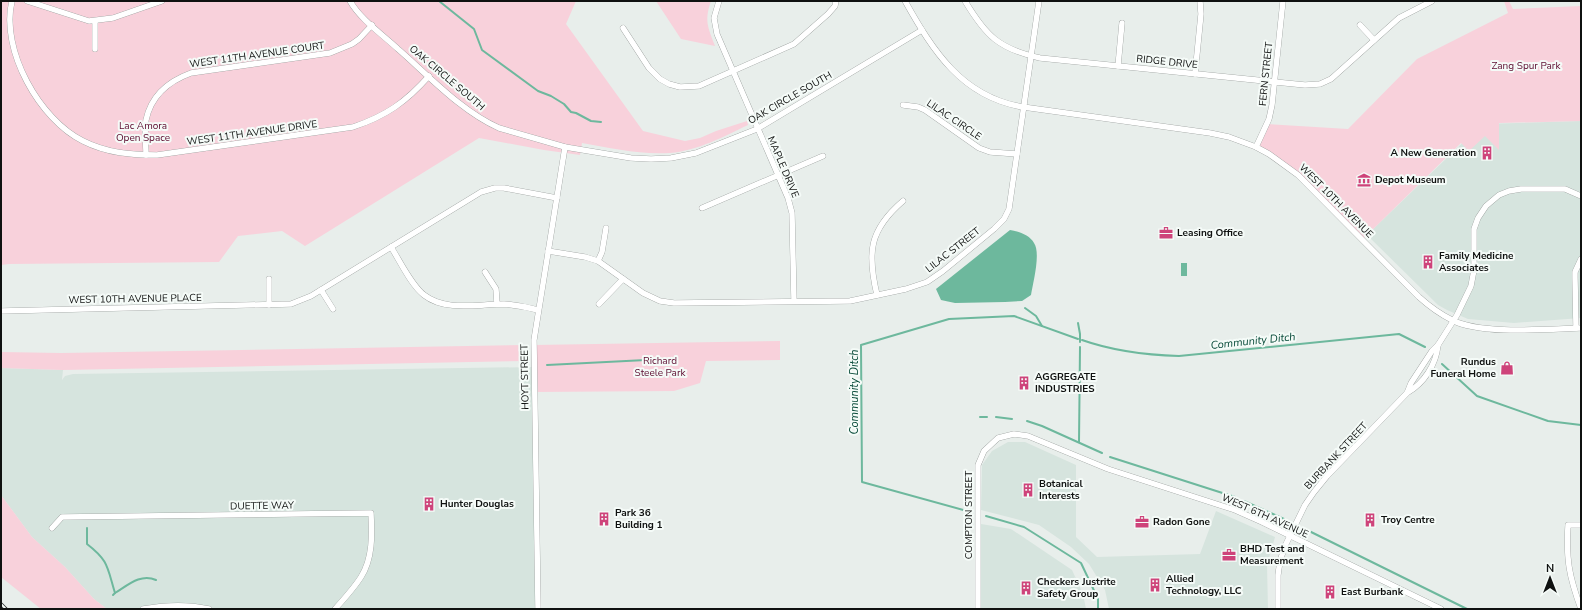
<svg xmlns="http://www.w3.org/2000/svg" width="1582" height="610" viewBox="0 0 1582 610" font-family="'Nunito Sans',sans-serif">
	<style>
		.built { fill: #d6e4de }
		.green { fill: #f8d1db }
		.water { fill: #6db89d }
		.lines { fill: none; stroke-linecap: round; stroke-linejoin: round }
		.stream { stroke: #6db89d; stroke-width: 2 }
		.minor-casing { stroke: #8a8f8d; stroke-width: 6 }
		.minor { stroke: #fff; stroke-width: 5.5 }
		.rail-casing { stroke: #2a2c2b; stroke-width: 3.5 }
		.rail { stroke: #f5fbf8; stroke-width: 2; stroke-dasharray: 6; stroke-linecap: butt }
		.labels { text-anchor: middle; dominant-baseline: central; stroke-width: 4; stroke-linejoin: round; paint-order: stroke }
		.street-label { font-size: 10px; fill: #0f1110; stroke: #f5fbf8 }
		.park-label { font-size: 10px; fill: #5c0b2f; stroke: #f5fbf8 }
		.poi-label { font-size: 10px; font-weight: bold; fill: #0f1110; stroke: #f5fbf8; text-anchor: start }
		.water-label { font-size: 11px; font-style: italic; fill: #074a38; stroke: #f5fbf8 }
	</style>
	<rect width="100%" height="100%" fill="#e8eeeb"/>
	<g class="built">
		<path d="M 1581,121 L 1581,318 L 1514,323 L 1468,319 L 1447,310 L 1438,305 L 1367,235 L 1482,124 Z"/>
		<path d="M 534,367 L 538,609 L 107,609 L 94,599 L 65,567 L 32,537 L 1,495 L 1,368 L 63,370 L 62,380 L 65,376 L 73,374 Z"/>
		<path d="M 1008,442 L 1025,442 L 1076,465 L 1076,537 L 1097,557 L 1200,554 L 1216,511 L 1275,537 L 1267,565 L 1268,609 L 1109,609 L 1105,590 L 1089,564 L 1071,547 L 1039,525 L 981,510 L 982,465 L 992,451 Z"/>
		<path d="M 981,524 L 1011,529 L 1072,570 L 1083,594 L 1086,609 L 981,609 Z"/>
	</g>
	<g class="green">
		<path d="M 1,1 L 576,1 L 566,24 L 643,131 L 685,141 L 700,138 L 716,131 L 747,121 L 748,125 C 725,136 697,151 670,153 C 640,155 611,148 582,143 L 580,155 L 544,150 L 479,138 L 305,246 L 282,231 L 238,236 L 219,262 L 9,264 L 1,265 Z"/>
		<path d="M 656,1 L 711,1 C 704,21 708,27 715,46 L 681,39 Z"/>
		<path d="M 1504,1 L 1509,1 L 1513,9 L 1581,6 L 1581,121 L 1499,123 L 1499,150 L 1485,136 L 1469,151 L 1461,143 L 1362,240 L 1298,175 L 1256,147 L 1266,124 L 1348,129 L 1417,59 L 1508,13 Z"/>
		<path d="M 780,341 L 780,360 L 706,361 L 700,383 L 674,391 L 535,392 L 534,345 Z"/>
		<path d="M 526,345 L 526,361 L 63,370 L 1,368 L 1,352 L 61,353 Z"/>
		<path d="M 1,495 L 32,537 L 65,567 L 94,599 L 107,609 L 41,609 L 1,577 Z"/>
	</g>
	<g class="water">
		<path d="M 1010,230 C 1018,231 1030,235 1034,243 C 1041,253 1033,283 1031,295 L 1022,301 L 1005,302 L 955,303 L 941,300 L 936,289 Z"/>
		<rect x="1181" y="263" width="6" height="13"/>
	</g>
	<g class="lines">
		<g class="stream">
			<path d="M 439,1 L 474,29 L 482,50 L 538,91 L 551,96 L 564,104 L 571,112 L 576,113 L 591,121 L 601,122"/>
			<path d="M 1025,308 L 1036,316 L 1042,326"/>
			<path d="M 1078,323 L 1080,334 L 1080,342"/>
			<path d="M 1082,340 C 1113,351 1146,355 1179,356 L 1399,334 L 1425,347"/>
			<path d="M 1442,364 L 1477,396 L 1548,421 L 1581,425"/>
			<path d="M 547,365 L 646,360"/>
			<path d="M 980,417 L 987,417"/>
			<path d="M 996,417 L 1012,419"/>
			<path d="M 1027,421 L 1042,426 L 1102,453"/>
			<path d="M 1079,442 L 1080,347"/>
			<path d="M 1110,457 L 1235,497"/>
			<path d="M 1244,501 L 1284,519"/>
			<path d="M 967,511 L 862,482 L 861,345 L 949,319 L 1014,316 L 1078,339"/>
			<path d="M 986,516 L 1024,527 L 1081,563 L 1098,599 L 1098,609"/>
			<path d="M 87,528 L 87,544 C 109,561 107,567 115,593 L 113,595"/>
			<path d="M 1305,529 L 1467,609"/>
			<path d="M 115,593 C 128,585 141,573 156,580"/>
		</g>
		<g class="minor-casing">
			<g id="minor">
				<path d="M 12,1 C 0,50 40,120 83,141 C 107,153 131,155 157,155 L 353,127 C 386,116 406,102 429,76"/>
				<path d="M 27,1 L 89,21 L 113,18 L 162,1"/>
				<path d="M 350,1 C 360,19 383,35 398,49 C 429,76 461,111 499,128 L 565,147 L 631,158 L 651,159 L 671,158 L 696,153 L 757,129 L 922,30"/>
				<path d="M 719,1 L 714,18 L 717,34 L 788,198 L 792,213 L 794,301"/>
				<path d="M 905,1 C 933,51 962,97 1023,107 L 1210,133 L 1229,137 L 1256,147 L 1269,154 L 1298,175 L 1419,297 C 1429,306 1440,314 1452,320 C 1480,335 1548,329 1581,328"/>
				<path d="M 965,1 C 986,36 999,49 1040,58 L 1305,85 L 1320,84 L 1331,79 L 1399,18 L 1432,1"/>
				<path d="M 95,21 L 95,49"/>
				<path d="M 1360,25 L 1374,40"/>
				<path d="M 623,28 L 649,68 L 660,79 L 669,84 L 680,87 L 699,86 L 794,44 L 828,14 L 835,6 L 836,1"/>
				<path d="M 1118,66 L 1122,23"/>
				<path d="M 1195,74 L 1201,14 L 1200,1"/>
				<path d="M 903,105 L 918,107 L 925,110 L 979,148 L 990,152 L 1017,154"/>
				<path d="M 1256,147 L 1269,119 L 1272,105 L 1283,1"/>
				<path d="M 146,155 C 146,143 144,132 146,120 C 151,96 169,81 191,73 L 330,53 L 352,44 L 359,39 L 372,25"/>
				<path d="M 702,208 L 823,156"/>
				<path d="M 391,247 C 400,261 411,285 424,295 C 446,312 478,304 504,304 C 516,305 527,307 538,310"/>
				<path d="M 548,251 L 585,257 L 598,261 L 643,293 L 660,301 L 674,303 L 850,301 L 906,289 L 927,282 L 943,271 L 994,229 L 1004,219 L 1009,209 L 1039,1"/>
				<path d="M 598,261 L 602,252 L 606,228"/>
				<path d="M 485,272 L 496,289 L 497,304"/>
				<path d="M 269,279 L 269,305"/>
				<path d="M 321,290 L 333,309"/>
				<path d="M 877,295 C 867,253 869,230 903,201"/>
				<path d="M 599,304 L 623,279"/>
				<path d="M 1,311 L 291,304 L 311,296 L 481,192 L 495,188 L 504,188 L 557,198"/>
				<path d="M 1576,328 L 1575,278 L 1575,272 L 1581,259"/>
				<path d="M 1407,393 L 1411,383 L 1432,351 L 1438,345 L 1457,315 L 1471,286 L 1474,270 L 1474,229 L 1478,218 L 1486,206 L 1499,195 L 1509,191 L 1521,189 L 1565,189 L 1581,196"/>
				<path d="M 1581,525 L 1568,525 C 1566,560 1569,576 1581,609"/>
				<path d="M 52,528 L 62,517 L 371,513 C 372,535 373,558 361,577 C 354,588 344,599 335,609"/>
				<path d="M 143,609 C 165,605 187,604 209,609"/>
				<path d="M 538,609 L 534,340 L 565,147"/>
				<path d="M 978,609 L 978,465 L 984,451 L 998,438 L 1014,434 L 1028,436 L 1108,469 L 1235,510 L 1262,522 L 1441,609"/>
				<path d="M 1278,609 L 1278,575 L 1280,561 L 1285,546 L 1305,505 L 1314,492 L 1327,476 L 1407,393 C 1424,383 1436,365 1438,345"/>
			</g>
		</g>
		<use href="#minor" class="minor"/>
		<g class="rail-casing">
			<path id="rail" d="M 1,604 L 6,609"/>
		</g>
		<use href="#rail" class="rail"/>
	</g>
	<defs>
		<g id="building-bare" transform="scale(1.08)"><path d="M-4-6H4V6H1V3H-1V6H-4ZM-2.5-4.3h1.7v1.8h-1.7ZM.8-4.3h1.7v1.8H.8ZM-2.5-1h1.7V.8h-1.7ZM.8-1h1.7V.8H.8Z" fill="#ce437a" stroke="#f5fbf8" stroke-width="2.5" paint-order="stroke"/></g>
		<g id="museum-bare" transform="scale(1.08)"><path d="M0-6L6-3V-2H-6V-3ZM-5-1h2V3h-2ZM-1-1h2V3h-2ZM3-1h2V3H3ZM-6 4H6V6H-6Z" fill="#ce437a" stroke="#f5fbf8" stroke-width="2.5" paint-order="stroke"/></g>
		<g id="office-bare" transform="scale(1.08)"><path d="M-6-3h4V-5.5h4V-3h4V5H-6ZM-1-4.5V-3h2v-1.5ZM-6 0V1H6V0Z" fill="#ce437a" stroke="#f5fbf8" stroke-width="2.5" paint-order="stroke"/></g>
		<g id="shop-bare" transform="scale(1.08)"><path d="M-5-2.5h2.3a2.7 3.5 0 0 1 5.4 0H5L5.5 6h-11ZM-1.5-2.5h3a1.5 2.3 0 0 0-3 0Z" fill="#ce437a" stroke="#f5fbf8" stroke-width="2.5" paint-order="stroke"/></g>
	</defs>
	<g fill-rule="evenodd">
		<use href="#building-bare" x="1487" y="153"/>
		<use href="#museum-bare" x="1364" y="180"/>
		<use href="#office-bare" x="1166" y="233"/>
		<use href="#building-bare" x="1428" y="262"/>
		<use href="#shop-bare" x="1507" y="368"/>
		<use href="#building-bare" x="1024" y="383"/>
		<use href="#building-bare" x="1028" y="490"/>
		<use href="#building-bare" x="429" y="504"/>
		<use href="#building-bare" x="604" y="519"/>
		<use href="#building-bare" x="1370" y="520"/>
		<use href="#office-bare" x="1142" y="522"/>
		<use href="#office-bare" x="1229" y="555"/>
		<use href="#building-bare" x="1155" y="585"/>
		<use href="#building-bare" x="1026" y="588"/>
		<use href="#building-bare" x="1330" y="592"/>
	</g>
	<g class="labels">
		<g class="street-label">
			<text transform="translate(257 55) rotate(-8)">WEST 11TH AVENUE COURT</text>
			<text transform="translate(1167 62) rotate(6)">RIDGE DRIVE</text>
			<text transform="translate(1266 74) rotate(-84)">FERN STREET</text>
			<text transform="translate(447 78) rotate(40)">OAK CIRCLE SOUTH</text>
			<text transform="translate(790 98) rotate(-30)">OAK CIRCLE SOUTH</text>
			<text transform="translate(954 120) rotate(34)">LILAC CIRCLE</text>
			<text transform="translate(252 133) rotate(-8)">WEST 11TH AVENUE DRIVE</text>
			<text transform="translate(783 167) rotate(67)">MAPLE DRIVE</text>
			<text transform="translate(1336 201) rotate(45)">WEST 10TH AVENUE</text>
			<text transform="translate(953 250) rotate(-38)">LILAC STREET</text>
			<text transform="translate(135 299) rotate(-1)">WEST 10TH AVENUE PLACE</text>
			<text transform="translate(525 377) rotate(-91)">HOYT STREET</text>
			<text transform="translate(1336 456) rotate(-47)">BURBANK STREET</text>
			<text transform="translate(262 506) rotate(-1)">DUETTE WAY</text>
			<text transform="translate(969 515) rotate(-90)">COMPTON STREET</text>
			<text transform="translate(1265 516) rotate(24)">WEST 6TH AVENUE</text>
		</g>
		<g class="park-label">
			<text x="1526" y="66">Zang Spur Park</text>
			<text x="143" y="126">Lac Amora<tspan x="143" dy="12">Open Space</tspan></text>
			<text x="660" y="361">Richard<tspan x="660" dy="12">Steele Park</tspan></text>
		</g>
		<g class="poi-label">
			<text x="1476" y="153" text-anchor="end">A New Generation</text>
			<text x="1375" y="180">Depot Museum</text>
			<text x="1177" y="233">Leasing Office</text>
			<text x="1439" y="256">Family Medicine<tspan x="1439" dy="12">Associates</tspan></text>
			<text x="1496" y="362" text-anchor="end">Rundus<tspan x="1496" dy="12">Funeral Home</tspan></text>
			<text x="1035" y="377">AGGREGATE<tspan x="1035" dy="12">INDUSTRIES</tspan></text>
			<text x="1039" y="484">Botanical<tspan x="1039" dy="12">Interests</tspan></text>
			<text x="440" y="504">Hunter Douglas</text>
			<text x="615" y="513">Park 36<tspan x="615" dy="12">Building 1</tspan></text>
			<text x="1381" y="520">Troy Centre</text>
			<text x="1153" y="522">Radon Gone</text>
			<text x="1240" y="549">BHD Test and<tspan x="1240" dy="12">Measurement</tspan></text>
			<text x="1166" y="579">Allied<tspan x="1166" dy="12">Technology, LLC</tspan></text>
			<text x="1037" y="582">Checkers Justrite<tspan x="1037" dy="12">Safety Group</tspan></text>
			<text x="1341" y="592">East Burbank</text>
		</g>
		<g class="water-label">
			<text transform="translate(1253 341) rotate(-6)">Community Ditch</text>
			<text transform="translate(854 392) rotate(-90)">Community Ditch</text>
		</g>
	</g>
	<rect width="1582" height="610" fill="none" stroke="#0f1110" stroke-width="4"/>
	<g transform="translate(1550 578)" stroke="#f5fbf8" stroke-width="3" paint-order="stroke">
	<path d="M0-3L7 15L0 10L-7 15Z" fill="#0f1110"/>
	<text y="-6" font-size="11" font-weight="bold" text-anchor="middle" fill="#0f1110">N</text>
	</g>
</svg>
